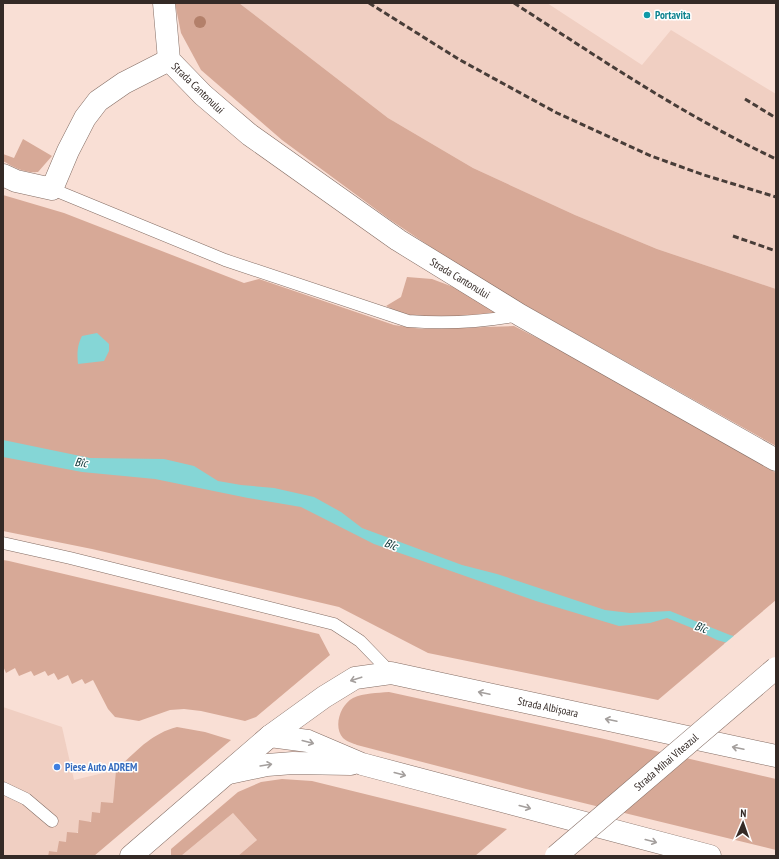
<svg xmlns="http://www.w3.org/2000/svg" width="779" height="859" viewBox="0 0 779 859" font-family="'PT Sans Narrow',sans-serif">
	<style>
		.built { fill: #f0cfc2 }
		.green { fill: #d7a997 }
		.water { fill: #85d6d6 }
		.pier { fill: #f9dfd5 }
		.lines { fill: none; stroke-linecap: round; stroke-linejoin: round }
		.service-casing { stroke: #846d64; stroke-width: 13 }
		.minor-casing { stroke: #846d64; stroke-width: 23 }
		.primary-casing { stroke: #846d64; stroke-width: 23 }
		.service { stroke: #fff; stroke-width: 12 }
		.minor { stroke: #fff; stroke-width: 22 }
		.primary { stroke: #fff; stroke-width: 22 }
		.rail { stroke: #483d38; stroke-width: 3; stroke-dasharray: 6 3; stroke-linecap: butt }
		.primary-bridge-casing { stroke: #846d64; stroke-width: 23; stroke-linecap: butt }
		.primary-bridge { stroke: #fff; stroke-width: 22 }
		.tree { fill: #b3806a }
		.oneway { stroke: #a49f9d }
		.culture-dot { fill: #0f9aa8; stroke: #fff; stroke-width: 1.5 }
		.shop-dot { fill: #3f7fe0; stroke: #fff; stroke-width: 1.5 }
		.labels { text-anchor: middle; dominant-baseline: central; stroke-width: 3; stroke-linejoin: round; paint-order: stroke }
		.culture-label { font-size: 11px; font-weight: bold; fill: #0d838f; stroke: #fff; text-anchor: start }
		.street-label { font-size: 11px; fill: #342a26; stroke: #fff }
		.shop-label { font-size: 11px; font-weight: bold; fill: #366cbe; stroke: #fff; text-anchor: start }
		.water-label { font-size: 12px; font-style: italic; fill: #083132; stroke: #fff }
	</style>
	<rect width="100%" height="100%" fill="#f9dfd5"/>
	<g class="built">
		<path d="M 239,3 L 547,3 L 642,65 L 671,30 L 776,94 L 776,289 L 657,249 L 575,215 L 473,168 L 388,118 Z"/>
		<path d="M 3,707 L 62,727 L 74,780 L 116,770 L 113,803 L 100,813 L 66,842 L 57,852 L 49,851 L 48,856 L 3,856 Z"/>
		<path d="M 233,813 L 257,840 L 238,856 L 181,856 Z"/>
	</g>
	<g class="green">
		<path d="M 175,3 L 239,3 L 388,118 L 473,168 L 575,215 L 657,249 L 776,289 L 776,446 L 477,278 L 389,219 L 282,140 L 201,70 L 181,33 Z"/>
		<path d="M 23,139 L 52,156 L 38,172 C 24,173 15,168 3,161 L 3,154 L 14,158 Z"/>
		<path d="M 3,195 L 64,213 L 244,283 L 259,279 L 394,325 L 422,329 L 514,326 L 572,356 L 776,473 L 776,600 L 658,700 L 428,653 L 339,607 L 92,549 L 3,531 Z"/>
		<path d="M 407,277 L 432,279 L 464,291 L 497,311 L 495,314 C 459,317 419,325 386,306 L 401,297 Z"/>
		<path d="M 3,560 L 9,561 L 319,634 L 330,655 L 256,717 L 245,721 L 201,711 L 184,709 L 170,710 L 139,721 L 115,717 L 108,709 L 93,680 L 85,684 L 82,679 L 72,684 L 68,675 L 58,680 L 54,673 L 48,676 L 45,671 L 34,676 L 31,671 L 19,676 L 15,668 L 6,673 L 3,666 Z"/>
		<path d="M 389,692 L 600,738 L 776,779 L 776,850 L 526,789 L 357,745 C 353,743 347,742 343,738 C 333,727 340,705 353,698 C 364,693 377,693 389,692 Z"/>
		<path d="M 177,727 L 205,732 L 231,740 L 94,856 L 48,856 L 49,851 L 57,852 L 59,841 L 66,842 L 67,832 L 78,833 L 79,820 L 91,822 L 92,812 L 100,813 L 101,802 L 113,803 L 116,770 C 136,752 150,734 177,727 Z"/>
		<path d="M 282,779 L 312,781 L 507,829 L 475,856 L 238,856 L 257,840 L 233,813 L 181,856 L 171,856 L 171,849 L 238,792 L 261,782 Z"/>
	</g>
	<g class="water">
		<path d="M 97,333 L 109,344 L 109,351 L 104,361 L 78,364 C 77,353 77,346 82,336 Z"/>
		<path d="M 3,440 L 90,458 L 164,459 L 194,466 L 218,481 L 241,485 L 274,488 L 314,497 L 341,512 L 362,528 L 462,565 L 497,574 L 605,610 L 630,613 L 670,611 L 730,635 L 776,648 L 776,657 L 717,640 L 692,628 L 667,618 L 650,623 L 619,626 L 536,601 L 374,544 L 301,507 L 248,498 L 155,479 L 82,472 L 3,457 Z"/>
	</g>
	<path class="pier" d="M 735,635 L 776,646 L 776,659 L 724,644 Z"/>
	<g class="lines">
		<g class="service-casing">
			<g id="service">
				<path d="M 52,189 L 225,260 L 408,321 C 445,324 482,322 519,315"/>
				<path d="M 3,543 L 70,558 L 334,624 L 360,641 L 391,673"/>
				<path d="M 3,788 L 26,799 L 52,821"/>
			</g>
		</g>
		<g class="minor-casing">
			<g id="minor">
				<path d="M 164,3 L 169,60 L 203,95 L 250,135 L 398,240 L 520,315 L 776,460"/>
				<path d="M 3,175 L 16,181 L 52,189 L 68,151 L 85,118 L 98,101 L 124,83 L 169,60"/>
			</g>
		</g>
		<g class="primary-casing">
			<g id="primary">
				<path d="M 270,736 L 308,741 L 362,764 L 710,856"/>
				<path d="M 229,773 L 267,765 L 293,763 L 351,764"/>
				<path d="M 131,856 L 270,736 L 324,697 L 355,678 L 391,673 L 776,756"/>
			</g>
		</g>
		<use href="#service" class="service"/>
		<use href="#minor" class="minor"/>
		<use href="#primary" class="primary"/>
		<g class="rail">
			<path d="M 369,3 L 460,60 L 557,113 L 651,156 L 704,175 L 776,197"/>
			<path d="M 514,3 C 599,58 683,115 776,159"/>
			<path d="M 745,99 L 776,118"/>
			<path d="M 733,236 L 776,251"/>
		</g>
		<g class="primary-bridge-casing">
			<path id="primary-bridge" d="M 556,856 L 776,668"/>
		</g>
		<use href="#primary-bridge" class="primary-bridge"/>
	</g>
	<circle class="tree" cx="200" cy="22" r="6"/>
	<defs><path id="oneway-shaft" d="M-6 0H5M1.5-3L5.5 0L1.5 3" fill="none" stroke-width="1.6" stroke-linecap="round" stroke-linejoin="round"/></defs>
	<g class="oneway">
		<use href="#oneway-shaft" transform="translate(356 679) rotate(162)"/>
		<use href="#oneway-shaft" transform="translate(484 693) rotate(-168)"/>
		<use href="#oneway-shaft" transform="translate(611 720) rotate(-168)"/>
		<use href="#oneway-shaft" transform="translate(308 742) rotate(15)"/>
		<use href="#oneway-shaft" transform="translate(738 748) rotate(-168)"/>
		<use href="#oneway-shaft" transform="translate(266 765) rotate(-9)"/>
		<use href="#oneway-shaft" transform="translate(400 774) rotate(15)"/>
		<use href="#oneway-shaft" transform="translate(525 807) rotate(15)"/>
		<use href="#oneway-shaft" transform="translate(651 841) rotate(15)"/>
	</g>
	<circle class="culture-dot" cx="647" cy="15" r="4"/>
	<circle class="shop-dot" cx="57" cy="767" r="4"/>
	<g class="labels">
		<g class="culture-label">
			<text x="655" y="15">Portavita</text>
		</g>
		<g class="street-label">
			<text transform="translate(198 88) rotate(44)">Strada Cantonului</text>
			<text transform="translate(460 278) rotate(31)">Strada Cantonului</text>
			<text transform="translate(548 707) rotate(12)">Strada Albișoara</text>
			<text transform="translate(666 762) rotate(-41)">Strada Mihai Viteazul</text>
		</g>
		<g class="shop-label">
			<text x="65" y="767">Piese Auto ADREM</text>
		</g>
		<g class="water-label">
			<text transform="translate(81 462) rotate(7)">Bîc</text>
			<text transform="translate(391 544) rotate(21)">Bîc</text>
			<text transform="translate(701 627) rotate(18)">Bîc</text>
		</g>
	</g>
	<rect width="779" height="859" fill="none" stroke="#342a26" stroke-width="8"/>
	<g transform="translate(743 823) rotate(2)" stroke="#ffffff" stroke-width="3" paint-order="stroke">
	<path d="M0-3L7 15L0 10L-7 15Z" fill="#342a26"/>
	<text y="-6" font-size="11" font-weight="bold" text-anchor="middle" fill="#342a26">N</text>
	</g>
</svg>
